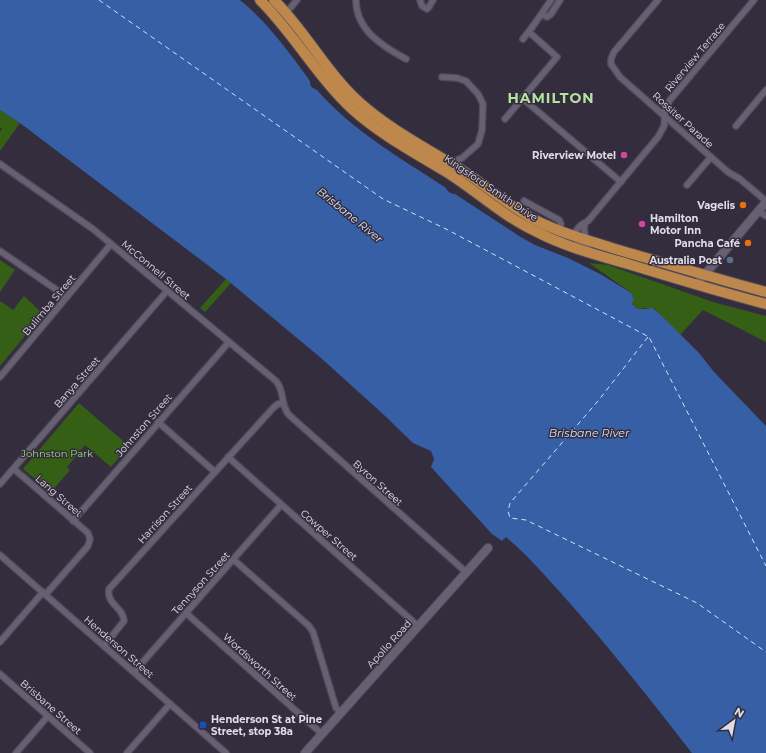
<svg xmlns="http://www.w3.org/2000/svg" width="766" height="753" viewBox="0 0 766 753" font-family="Montserrat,sans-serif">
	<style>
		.green { fill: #345f15 }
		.water { fill: #375fa6 }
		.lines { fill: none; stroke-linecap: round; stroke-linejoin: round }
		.ferry { stroke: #d5e1f5; stroke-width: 1; stroke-dasharray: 5 4; stroke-linecap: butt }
		.street-casing { stroke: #4e4a58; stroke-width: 8 }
		.secondary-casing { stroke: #4e4a58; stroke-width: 10 }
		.highway-casing { stroke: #4e4a58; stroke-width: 12 }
		.street { stroke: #676073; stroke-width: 5.5 }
		.secondary { stroke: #676073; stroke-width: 8 }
		.highway { stroke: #be874b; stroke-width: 10 }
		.hotel-dot { fill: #d1479c; stroke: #342d3e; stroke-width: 1.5 }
		.food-dot { fill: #e8710a; stroke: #342d3e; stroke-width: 1.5 }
		.service-dot { fill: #5c6f8a; stroke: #342d3e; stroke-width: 1.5 }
		.transit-dot { fill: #1a4fb4; stroke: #342d3e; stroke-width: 1.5 }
		.labels { text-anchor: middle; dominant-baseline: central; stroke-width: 3; stroke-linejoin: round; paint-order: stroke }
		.street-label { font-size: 10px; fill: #e1dde8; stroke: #342d3e }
		.poi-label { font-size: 10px; font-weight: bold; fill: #e1dde8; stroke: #342d3e; text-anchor: end }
		.park-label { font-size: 10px; fill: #99db72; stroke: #342d3e }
		.water-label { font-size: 11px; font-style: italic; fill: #d5e1f5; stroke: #342d3e }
		.district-label { font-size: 14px; font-weight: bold; letter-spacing: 1px; fill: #b6e29f; stroke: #342d3e }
	</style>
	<rect width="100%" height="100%" fill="#342d3e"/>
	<g class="green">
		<path d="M 0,110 L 20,123 L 0,151 L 0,132 L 2,129 L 0,127 Z"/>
		<path d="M 0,260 L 15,270 L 0,292 Z"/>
		<path d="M 589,263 L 608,265 L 713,302 L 766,316 L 766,342 L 703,310 L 680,335 L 662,316 L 651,307 L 649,310 L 646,308 L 638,309 L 632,304 L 634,298 L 631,296 L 633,294 Z"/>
		<path d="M 226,279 L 231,283 L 205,312 L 200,308 Z"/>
		<path d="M 24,296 L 43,314 L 0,366 L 0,301 L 13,310 Z"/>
		<path d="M 79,403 L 129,446 L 111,467 L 85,445 L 67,467 L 70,470 L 51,492 L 23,469 Z"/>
	</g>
	<path class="water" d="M 0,0 L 240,0 C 268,23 289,52 310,81 C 310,87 312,88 317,90 C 354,132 399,157 446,188 C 447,191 451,194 455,194 L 519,236 L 535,245 L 568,258 L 600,274 L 633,294 L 631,296 L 634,298 L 632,304 L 638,309 L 649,309 L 651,307 L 662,316 L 699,353 L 714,372 L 766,426 L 766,753 L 692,753 C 649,698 606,643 559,591 C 542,572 525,553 506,537 L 502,541 L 492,534 L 431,467 L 434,459 L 431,451 L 413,443 L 383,414 L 321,358 L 226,279 L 20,123 L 0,110 Z"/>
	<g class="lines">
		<g class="ferry">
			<path d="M 99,0 L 383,199 L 446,229 L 649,337 L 766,566"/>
			<path d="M 648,337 L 598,401 L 510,503 L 508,511 L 510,518 L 526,520 L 697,603 L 766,652"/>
		</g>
		<g class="street-casing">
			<g id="street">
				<path d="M 356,0 C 356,30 382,46 406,59"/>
				<path d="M 420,0 L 422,6 L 427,9 L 429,7 L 433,0"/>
				<path d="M 658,0 L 614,52 L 611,59 L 611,64 L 620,77 L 728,172 L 740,179 L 766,201"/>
				<path d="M 286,13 L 297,0"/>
				<path d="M 542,14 L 547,17 L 551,14 L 560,0"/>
				<path d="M 523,39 L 533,26 L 551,0"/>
				<path d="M 442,77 L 457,78 L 466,81 L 478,94 L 483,104 L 482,130 L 478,144 L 462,158 L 450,163"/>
				<path d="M 522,98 L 621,182"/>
				<path d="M 505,119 L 557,57 L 529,32"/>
				<path d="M 736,126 L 766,90"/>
				<path d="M 0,164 L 93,229 L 276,381 C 285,391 280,405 289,415 L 466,572"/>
				<path d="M 687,185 L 711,157"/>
				<path d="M 524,201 L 559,220 L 561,224 L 559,231"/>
				<path d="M 758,211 L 766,216"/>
				<path d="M 585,223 L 584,229 L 586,240"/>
				<path d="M 0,251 L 67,297"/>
				<path d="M 591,251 C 584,244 566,240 580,226 C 582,224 585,223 588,221 L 658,137 L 664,126 L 665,110 L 670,100 L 754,0"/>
				<path d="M 0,377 L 111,244"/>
				<path d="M 158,422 L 215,472"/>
				<path d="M 228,457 L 418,626"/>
				<path d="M 14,469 L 88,533 L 90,539 L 88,546 L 46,594"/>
				<path d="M 0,484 L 167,291"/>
				<path d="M 73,521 L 229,342"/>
				<path d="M 0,555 L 226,753"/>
				<path d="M 234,560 L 309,626 L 313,632 L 336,708 L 342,713"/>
				<path d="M 186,613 L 322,734"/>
				<path d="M 0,642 L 43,592"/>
				<path d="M 104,646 L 124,621 C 124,608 106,604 109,589 L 274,407 L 278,404 L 283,403"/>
				<path d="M 134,672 L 281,505"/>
				<path d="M 0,674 L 90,753"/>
				<path d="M 16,753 L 48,716"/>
				<path d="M 127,753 L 170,704"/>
			</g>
		</g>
		<g class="secondary-casing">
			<g id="secondary">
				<path d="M 696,285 L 766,202"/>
				<path d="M 305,753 L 488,548"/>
			</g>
		</g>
		<g class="highway-casing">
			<g id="highway">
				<path d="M 260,0 C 294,34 317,76 352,109 C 381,135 415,153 448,173 C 478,192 504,217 537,232 C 566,247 597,255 628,264 C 674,278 720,292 766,304"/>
				<path d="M 274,0 C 306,32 326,72 359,102 C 389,129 426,148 460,169 C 486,185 508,206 535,220 C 565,235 597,243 629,253 C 675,266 720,280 766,292"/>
			</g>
		</g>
		<use href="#street" class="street"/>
		<use href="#secondary" class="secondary"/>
		<use href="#highway" class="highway"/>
	</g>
	<g class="hotel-dot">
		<circle cx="624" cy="155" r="4"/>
		<circle cx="642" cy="224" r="4"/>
	</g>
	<g class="food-dot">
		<circle cx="743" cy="205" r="4"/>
		<circle cx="748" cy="243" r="4"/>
	</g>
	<circle class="service-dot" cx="730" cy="260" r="4"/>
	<rect class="transit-dot" x="199" y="721" width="8" height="8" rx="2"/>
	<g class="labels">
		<g class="street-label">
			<text transform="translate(695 57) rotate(-50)">Riverview Terrace</text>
			<text transform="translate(683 120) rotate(42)">Rossiter Parade</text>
			<text transform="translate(491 188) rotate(34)">Kingsford Smith Drive</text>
			<text transform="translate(156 270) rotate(40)">McConnell Street</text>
			<text transform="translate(49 305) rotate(-50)">Bulimba Street</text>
			<text transform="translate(77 382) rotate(-49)">Banya Street</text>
			<text transform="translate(144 425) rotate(-49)">Johnston Street</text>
			<text transform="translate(378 483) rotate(42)">Byron Street</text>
			<text transform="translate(59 496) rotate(41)">Lang Street</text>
			<text transform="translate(165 514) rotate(-48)">Harrison Street</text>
			<text transform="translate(329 535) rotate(41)">Cowper Street</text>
			<text transform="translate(201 583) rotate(-48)">Tennyson Street</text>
			<text transform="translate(389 644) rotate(-48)">Apollo Road</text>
			<text transform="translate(119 647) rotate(41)">Henderson Street</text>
			<text transform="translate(260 667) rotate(42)">Wordsworth Street</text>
			<text transform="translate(51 707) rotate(41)">Brisbane Street</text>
		</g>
		<g class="poi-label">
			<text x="616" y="155">Riverview Motel</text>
			<text x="735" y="205">Vagelis</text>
			<text x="650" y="218" text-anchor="start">Hamilton<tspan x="650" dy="12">Motor Inn</tspan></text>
			<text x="740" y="243">Pancha Café</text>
			<text x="722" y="260">Australia Post</text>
			<text x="211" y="719" text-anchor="start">Henderson St at Pine<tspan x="211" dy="12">Street, stop 38a</tspan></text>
		</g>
		<g class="park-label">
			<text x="57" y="453">Johnston Park</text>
		</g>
		<g class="water-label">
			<text transform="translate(350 215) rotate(39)">Brisbane River</text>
			<text x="589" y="433">Brisbane River</text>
		</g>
		<g class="district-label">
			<text x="551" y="98">HAMILTON</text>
		</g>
	</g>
	<g transform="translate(734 721) rotate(32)" stroke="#342d3e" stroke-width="3" paint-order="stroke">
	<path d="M0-3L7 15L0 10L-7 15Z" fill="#e1dde8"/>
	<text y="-6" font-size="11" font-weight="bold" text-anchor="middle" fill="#e1dde8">N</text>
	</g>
</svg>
